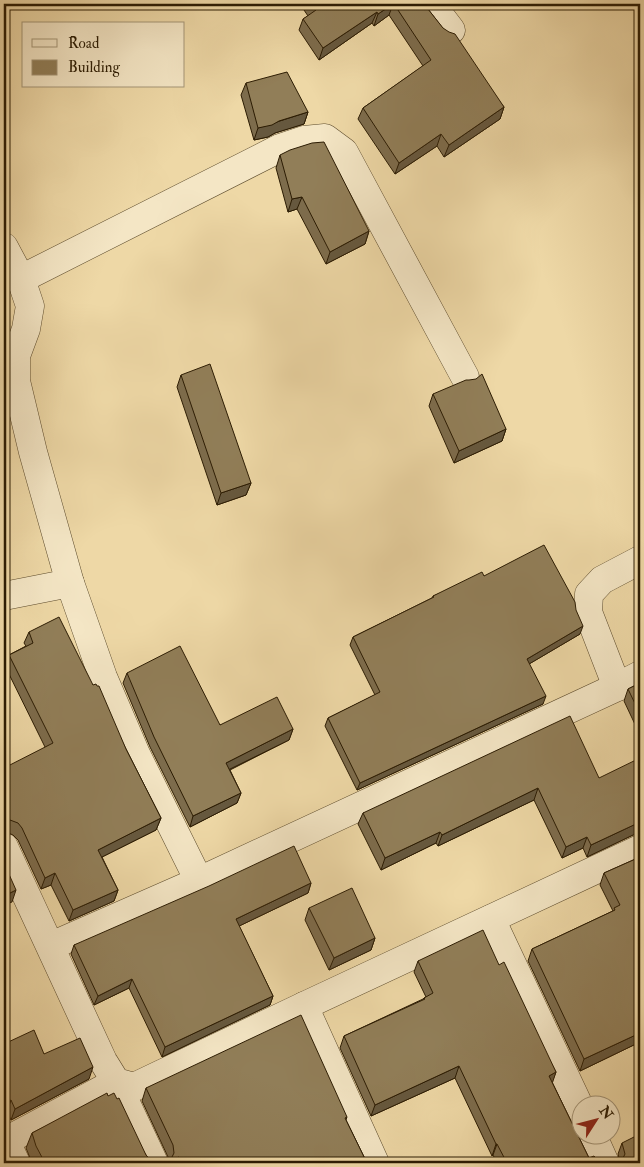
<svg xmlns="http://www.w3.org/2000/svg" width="644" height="1167" viewBox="0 0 644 1167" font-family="'IM FELL Double Pica',serif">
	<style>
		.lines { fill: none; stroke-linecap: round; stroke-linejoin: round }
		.street-casing { stroke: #5c4b2c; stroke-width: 29 }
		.street { stroke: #f4e6c5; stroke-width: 28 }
		.wall { fill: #7d6c4c; stroke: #2c1c03 }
		.shaded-wall { fill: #66583e; stroke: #2c1c03 }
		.building { fill: #917e58; stroke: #2c1c03 }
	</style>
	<rect width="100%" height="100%" fill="#eed8a6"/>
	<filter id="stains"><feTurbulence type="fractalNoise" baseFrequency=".004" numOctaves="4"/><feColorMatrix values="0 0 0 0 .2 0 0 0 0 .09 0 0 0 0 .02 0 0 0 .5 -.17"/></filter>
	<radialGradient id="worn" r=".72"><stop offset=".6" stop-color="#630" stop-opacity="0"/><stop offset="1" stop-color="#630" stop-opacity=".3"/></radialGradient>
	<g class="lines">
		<g class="street-casing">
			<g id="street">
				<path d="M 431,4 L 451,30"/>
				<path d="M 4,247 L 21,279 L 30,306 L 26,329 L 16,356 L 16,381 L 33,452 L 70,583 L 4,596"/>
				<path d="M 21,279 L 280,148 L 304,140 L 325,138 L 344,152 L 465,377"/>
				<path d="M 70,583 L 103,677 L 136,754 L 199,881"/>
				<path d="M 617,687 L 588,612 L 589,594 L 602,580 L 640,560"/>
				<path d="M 4,847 L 103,1061 L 116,1082 L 134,1087 L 304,1006 L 640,849"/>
				<path d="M 491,919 L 582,1112"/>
				<path d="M 51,946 L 199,881 L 617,687 L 640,675"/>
				<path d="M 304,1006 L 375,1163"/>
				<path d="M 592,1134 L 605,1163"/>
				<path d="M 4,1137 L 16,1163"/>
				<path d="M 4,1142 L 116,1082 L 154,1163"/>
			</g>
		</g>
		<use href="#street" class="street"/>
	</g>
	<g class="wall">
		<path d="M 300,4 L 424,4 L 504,107 L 500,119 L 444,157 L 437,146 L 395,174 L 358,119 L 363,108 L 423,66 L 389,15 L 374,26 L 372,23 L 319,60 L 299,30 L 303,19 L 308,16 Z"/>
		<path d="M 246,83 L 308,112 L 304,124 L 275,133 L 268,137 L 254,140 L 241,95 Z"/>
		<path d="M 280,155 L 369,231 L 365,244 L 326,264 L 297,209 L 288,212 L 276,168 Z"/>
		<path d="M 181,375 L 251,483 L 246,495 L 217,505 L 177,387 Z"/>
		<path d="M 433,394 L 506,429 L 502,441 L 454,463 L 429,406 Z"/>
		<path d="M 484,576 L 580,634 L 529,664 L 543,704 L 357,790 L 325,726 L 328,718 L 375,695 L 350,645 L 353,637 L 432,598 L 433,596 Z"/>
		<path d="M 29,632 L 93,685 L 126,749 L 161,818 L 156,830 L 102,857 L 118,890 L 114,901 L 69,921 L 51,885 L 41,889 L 18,840 L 13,835 L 6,832 L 4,832 L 45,747 L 5,666 L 9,655 L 26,646 L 24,643 Z"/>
		<path d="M 127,673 L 220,725 L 293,729 L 289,740 L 230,770 L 241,793 L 237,803 L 190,827 L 150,747 L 123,683 Z"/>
		<path d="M 640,683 L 640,735 L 624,701 L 628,689 Z"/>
		<path d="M 599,778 L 633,835 L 587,857 L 583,848 L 562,858 L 534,800 L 438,846 L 436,843 L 381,870 L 358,824 L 363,813 Z"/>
		<path d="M 640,857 L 640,1042 L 580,1071 L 528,961 L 532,949 L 613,911 L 600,885 L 604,873 Z"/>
		<path d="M 311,883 L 308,893 L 239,926 L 273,996 L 270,1005 L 162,1057 L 129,988 L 94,1005 L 71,954 L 74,945 Z"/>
		<path d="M 309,908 L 375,938 L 371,950 L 329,970 L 305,920 Z"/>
		<path d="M 418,961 L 499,965 L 556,1072 L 552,1082 L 589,1158 L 600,1163 L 497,1163 L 493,1155 L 492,1156 L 455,1078 L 371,1116 L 340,1048 L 344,1036 L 423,999 L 424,998 L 426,997 L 414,972 Z"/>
		<path d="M 4,1044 L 44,1054 L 89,1079 L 11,1120 L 7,1112 L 4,1113 Z"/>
		<path d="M 146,1088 L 347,1117 L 346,1120 L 367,1163 L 168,1163 L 169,1162 L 168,1157 L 142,1101 Z"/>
		<path d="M 108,1096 L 146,1155 L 151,1161 L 157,1163 L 32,1163 L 26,1148 L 32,1133 Z"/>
		<path d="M 622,1143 L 640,1163 L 620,1162 L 618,1154 Z"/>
	</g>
	<g class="shaded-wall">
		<path d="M 393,4 L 389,15 L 374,26 L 378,14 Z"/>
		<path d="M 377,12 L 372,23 L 319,60 L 323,48 Z"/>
		<path d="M 504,107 L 500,119 L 444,157 L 449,145 Z"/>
		<path d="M 308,112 L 304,124 L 275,133 L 268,137 L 254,140 L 258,128 Z"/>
		<path d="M 441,134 L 437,146 L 395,174 L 399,163 Z"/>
		<path d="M 302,197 L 297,209 L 288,212 L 292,199 Z"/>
		<path d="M 369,231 L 365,244 L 326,264 L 330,252 Z"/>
		<path d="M 506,429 L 502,441 L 454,463 L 459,451 Z"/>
		<path d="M 251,483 L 246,495 L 217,505 L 221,493 Z"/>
		<path d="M 583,626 L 580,634 L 524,667 L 527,659 Z"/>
		<path d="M 546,696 L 543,704 L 357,790 L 360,783 Z"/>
		<path d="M 293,729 L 289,740 L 222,773 L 226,763 Z"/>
		<path d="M 538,788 L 534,800 L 438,846 L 442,835 Z"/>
		<path d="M 241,793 L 237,803 L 190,827 L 193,816 Z"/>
		<path d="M 161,818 L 156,830 L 94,861 L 98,850 Z"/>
		<path d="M 10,820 L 6,832 L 4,832 L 4,821 Z"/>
		<path d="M 638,823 L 640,823 L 640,834 L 633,835 L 587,857 L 591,845 Z"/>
		<path d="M 440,832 L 436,843 L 381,870 L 385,858 Z"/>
		<path d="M 587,837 L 583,848 L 562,858 L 566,847 Z"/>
		<path d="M 55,873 L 51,885 L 41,889 L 45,878 Z"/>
		<path d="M 311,883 L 308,893 L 233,929 L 236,919 Z"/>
		<path d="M 16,890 L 12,902 L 4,905 L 4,896 Z"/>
		<path d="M 118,890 L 114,901 L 69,921 L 73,910 Z"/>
		<path d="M 375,938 L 371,950 L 329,970 L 334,958 Z"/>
		<path d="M 132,979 L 129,988 L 94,1005 L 98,996 Z"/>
		<path d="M 273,996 L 270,1005 L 162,1057 L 165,1047 Z"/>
		<path d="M 640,1033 L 640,1042 L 580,1071 L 584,1059 Z"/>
		<path d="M 459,1066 L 455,1078 L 371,1116 L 375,1105 Z"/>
		<path d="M 93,1067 L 89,1079 L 11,1120 L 15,1109 Z"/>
		<path d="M 556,1072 L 552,1084 L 549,1076 Z"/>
		<path d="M 11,1100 L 7,1112 L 4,1113 L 4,1103 Z"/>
		<path d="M 496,1144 L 497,1144 L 493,1155 L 492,1156 Z"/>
		<path d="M 179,1157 L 177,1163 L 168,1163 L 168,1162 Z"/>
	</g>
	<g class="building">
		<path d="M 312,4 L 393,4 L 378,14 L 377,12 L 323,48 L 303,19 L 316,10 Z"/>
		<path d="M 394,4 L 424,4 L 443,28 L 449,32 L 455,34 L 504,107 L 449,145 L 441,134 L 399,163 L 363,108 L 431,60 Z"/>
		<path d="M 287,72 L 308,112 L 279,121 L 272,125 L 258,128 L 246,83 Z"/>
		<path d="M 324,142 L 369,231 L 330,252 L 302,197 L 292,199 L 280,155 L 290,150 L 312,143 Z"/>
		<path d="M 210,364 L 251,483 L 221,493 L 181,375 Z"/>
		<path d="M 482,374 L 506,429 L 459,451 L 433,394 L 466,380 L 469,380 L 476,379 Z"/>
		<path d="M 544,545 L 575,602 L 576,610 L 583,626 L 527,659 L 546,696 L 360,783 L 328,718 L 380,692 L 353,637 L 434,597 L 433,596 L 482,572 L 484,576 Z"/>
		<path d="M 59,617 L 93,685 L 96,684 L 97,686 L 99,686 L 126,749 L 161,818 L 98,850 L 118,890 L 73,910 L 55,873 L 45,878 L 22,828 L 18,823 L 10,820 L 4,821 L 4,768 L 53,743 L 9,655 L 33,643 L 29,632 Z"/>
		<path d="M 180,646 L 220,725 L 277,697 L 293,729 L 226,763 L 241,793 L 193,816 L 154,737 L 127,673 Z"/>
		<path d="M 640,683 L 640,714 L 628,689 Z"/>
		<path d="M 570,716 L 599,778 L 640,758 L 640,823 L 638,823 L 591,845 L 587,837 L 566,847 L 538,788 L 442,835 L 440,832 L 385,858 L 363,813 Z"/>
		<path d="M 294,846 L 311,883 L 236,919 L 273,996 L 165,1047 L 132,979 L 98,996 L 74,945 L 209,886 Z"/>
		<path d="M 640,857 L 640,1033 L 584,1059 L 532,949 L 615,910 L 614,908 L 620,905 L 604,873 Z"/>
		<path d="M 4,863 L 16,890 L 4,896 Z"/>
		<path d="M 352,888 L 375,938 L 334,958 L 309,908 Z"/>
		<path d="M 483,930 L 499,965 L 504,962 L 556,1072 L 549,1076 L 589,1158 L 594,1156 L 600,1163 L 507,1163 L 497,1144 L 496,1144 L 459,1066 L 375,1105 L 344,1036 L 425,999 L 424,998 L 433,993 L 418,961 Z"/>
		<path d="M 301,1015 L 347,1117 L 345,1118 L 367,1163 L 182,1163 L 179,1157 L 168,1162 L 171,1159 L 174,1153 L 173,1145 L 146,1088 Z"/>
		<path d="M 34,1030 L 44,1054 L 80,1038 L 93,1067 L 15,1109 L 11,1100 L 4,1103 L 4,1044 Z"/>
		<path d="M 107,1093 L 108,1096 L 114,1093 L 117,1099 L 119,1098 L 146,1155 L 151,1161 L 157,1163 L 45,1163 L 36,1146 L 32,1133 Z"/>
		<path d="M 640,1134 L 640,1163 L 619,1163 L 622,1160 L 625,1154 L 622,1143 Z"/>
	</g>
	<rect width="644" height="1167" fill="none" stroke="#eed8a6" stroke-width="20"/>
	<rect x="5" y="5" width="634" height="1157" fill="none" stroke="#2c1c03" stroke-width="2.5"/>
	<rect x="10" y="10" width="624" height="1147" fill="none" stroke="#2c1c03"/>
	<rect x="22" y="22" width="162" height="65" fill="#f4e6c5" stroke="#a49577"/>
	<rect x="32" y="39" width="25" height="8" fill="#f4e6c5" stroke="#a49577"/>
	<text x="68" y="48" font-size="15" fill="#2c1c03">Road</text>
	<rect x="32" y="60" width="25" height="15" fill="#917e58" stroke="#a49577"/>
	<text x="68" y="72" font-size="15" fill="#2c1c03">Building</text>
	<g transform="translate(596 1120) rotate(54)"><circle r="24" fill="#f4e6c5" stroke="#a49577"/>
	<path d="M0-4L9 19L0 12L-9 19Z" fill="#8f2418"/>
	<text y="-8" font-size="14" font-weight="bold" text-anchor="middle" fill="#2c1c03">N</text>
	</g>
	<rect width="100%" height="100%" filter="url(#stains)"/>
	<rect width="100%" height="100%" fill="url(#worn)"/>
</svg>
